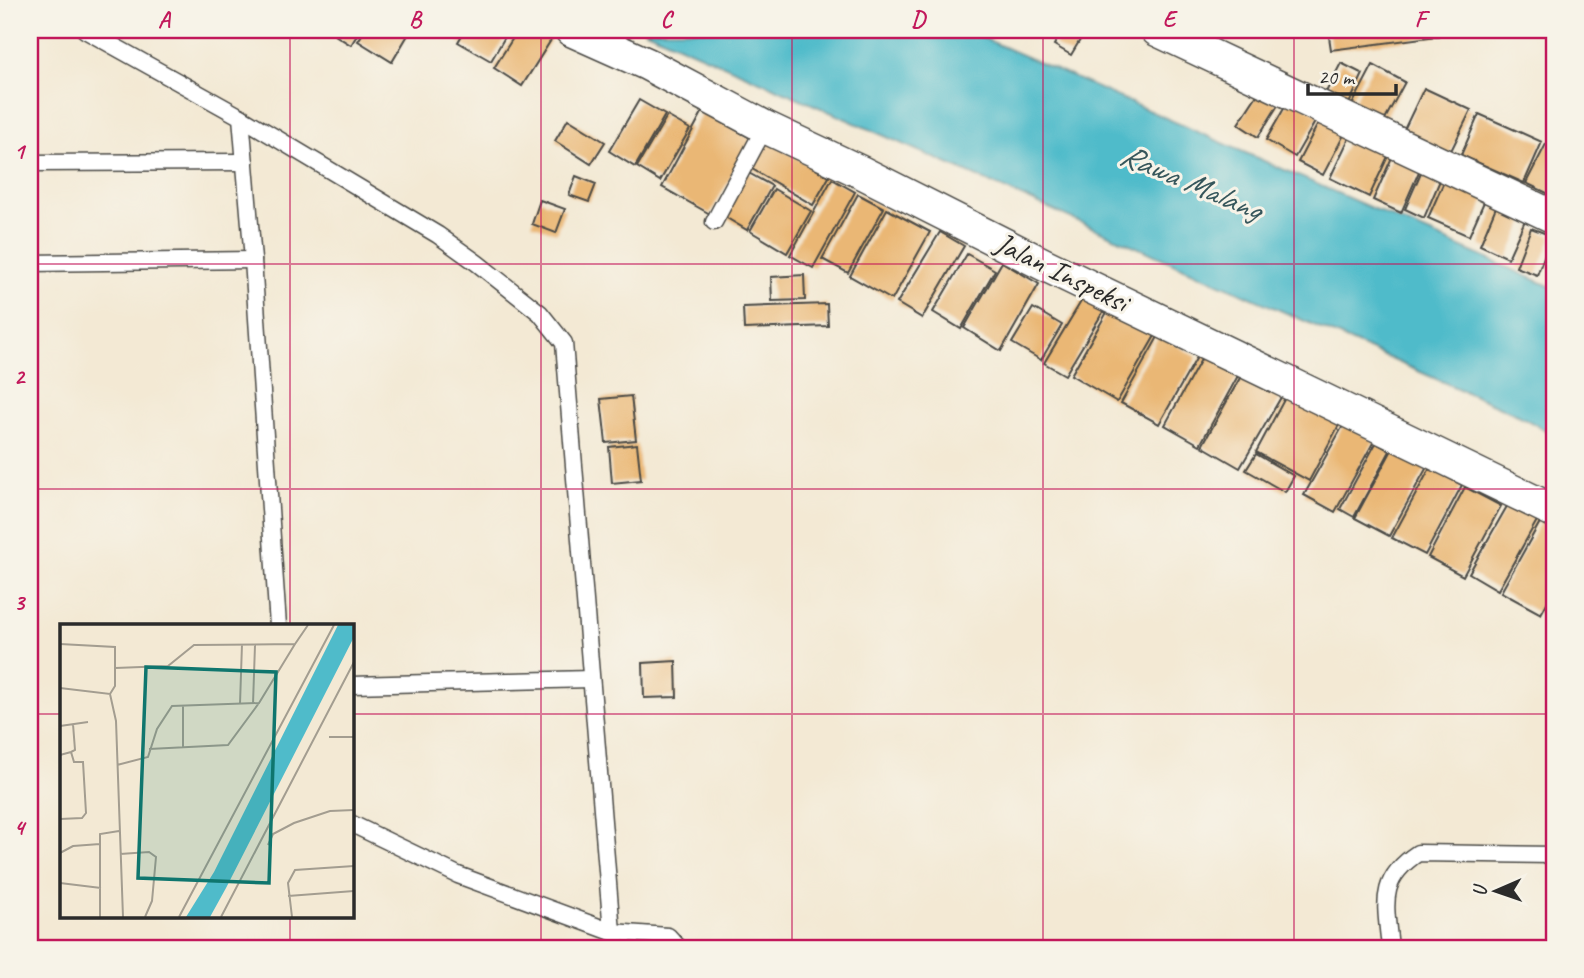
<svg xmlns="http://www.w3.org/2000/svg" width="1584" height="978" viewBox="0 0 1584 978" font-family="Caveat,sans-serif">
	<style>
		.water { fill: #4fbbca; stroke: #3d737a; stroke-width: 2 }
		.building { fill: #eab775 }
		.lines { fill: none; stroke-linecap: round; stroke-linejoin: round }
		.lane-casing { stroke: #494844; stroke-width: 19 }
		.street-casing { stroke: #494844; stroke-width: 35 }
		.lane { stroke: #fff; stroke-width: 16 }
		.street { stroke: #fff; stroke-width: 32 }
		.grid { fill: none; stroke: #c2185b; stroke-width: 2; stroke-opacity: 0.55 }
		.labels { text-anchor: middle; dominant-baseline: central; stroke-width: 6; stroke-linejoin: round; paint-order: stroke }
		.street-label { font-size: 30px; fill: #2b2b2b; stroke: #f7f3e8 }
		.water-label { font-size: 32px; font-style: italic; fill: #36565b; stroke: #f7f3e8 }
		.inset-road { fill: none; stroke: #a39d90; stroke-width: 2 }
		.view { fill: #0f766e; fill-opacity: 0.15; stroke: #0f766e; stroke-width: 3.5 }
		.inset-edge { fill: none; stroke: #2b2b2b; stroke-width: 3.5 }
		.neatline { fill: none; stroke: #c2185b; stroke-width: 2.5 }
		.grid-label { font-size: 23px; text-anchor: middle; font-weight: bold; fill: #c2185b }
	</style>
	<rect width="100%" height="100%" fill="#f7f3e8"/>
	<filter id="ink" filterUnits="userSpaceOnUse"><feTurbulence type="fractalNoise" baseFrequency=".0143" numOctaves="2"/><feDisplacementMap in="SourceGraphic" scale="14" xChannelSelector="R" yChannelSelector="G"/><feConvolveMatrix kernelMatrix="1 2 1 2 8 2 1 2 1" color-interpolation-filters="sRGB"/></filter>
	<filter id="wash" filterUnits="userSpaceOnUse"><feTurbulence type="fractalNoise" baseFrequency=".00686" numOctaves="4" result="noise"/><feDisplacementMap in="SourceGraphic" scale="28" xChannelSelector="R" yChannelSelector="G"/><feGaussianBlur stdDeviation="1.57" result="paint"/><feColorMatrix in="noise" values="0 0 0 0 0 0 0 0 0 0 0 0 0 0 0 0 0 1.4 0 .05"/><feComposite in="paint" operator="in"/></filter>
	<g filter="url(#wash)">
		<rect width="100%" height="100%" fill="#f3e9d4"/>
		<path class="water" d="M 644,30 L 965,30 L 1554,288 L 1554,435 L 1518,415 Z"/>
		<g id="blocks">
			<g class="building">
				<path d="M 327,30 L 360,30 L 351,45 Z"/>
				<path d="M 365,30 L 411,30 L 392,62 L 358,41 Z"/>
				<path d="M 465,30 L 509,30 L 491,61 L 458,42 Z"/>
				<path d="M 518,30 L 534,30 L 551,40 L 522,86 L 494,68 Z"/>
				<path d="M 1063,30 L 1086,30 L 1071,55 L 1054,45 Z"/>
				<path d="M 1328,30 L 1437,30 L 1438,36 L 1331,50 Z"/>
				<path d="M 1341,63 L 1363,74 L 1348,106 L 1325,94 Z"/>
				<path d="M 1373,65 L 1405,82 L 1384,121 L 1352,105 Z"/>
				<path d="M 1424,88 L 1471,110 L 1448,157 L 1402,134 Z"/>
				<path d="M 1259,92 L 1278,105 L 1258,137 L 1238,124 Z"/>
				<path d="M 1290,98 L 1319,115 L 1295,157 L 1266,140 Z"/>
				<path d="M 639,100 L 665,115 L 635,167 L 609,151 Z"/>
				<path d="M 703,111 L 752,139 L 710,214 L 662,187 Z"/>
				<path d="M 1479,114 L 1542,142 L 1524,183 L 1461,155 Z"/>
				<path d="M 667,116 L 690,129 L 660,181 L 637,167 Z"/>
				<path d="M 1322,116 L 1347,129 L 1323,175 L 1298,162 Z"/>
				<path d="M 568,119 L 605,142 L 591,164 L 555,141 Z"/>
				<path d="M 1351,134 L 1390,152 L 1369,197 L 1330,178 Z"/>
				<path d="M 763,138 L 829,177 L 813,205 L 747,166 Z"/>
				<path d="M 1546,144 L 1554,148 L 1554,183 L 1549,194 L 1526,183 Z"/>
				<path d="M 1393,155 L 1421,167 L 1401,213 L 1373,200 Z"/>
				<path d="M 1422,170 L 1441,178 L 1424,218 L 1405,209 Z"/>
				<path d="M 745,171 L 772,186 L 747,230 L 720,214 Z"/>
				<path d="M 576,176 L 596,184 L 589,202 L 569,195 Z"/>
				<path d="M 1446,177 L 1487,195 L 1469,236 L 1428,218 Z"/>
				<path d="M 832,179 L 855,192 L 813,268 L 790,255 Z"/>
				<path d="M 774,189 L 811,211 L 787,253 L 750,231 Z"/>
				<path d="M 858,194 L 884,208 L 848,273 L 822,259 Z"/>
				<path d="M 540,200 L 565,209 L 556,233 L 532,224 Z"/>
				<path d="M 1498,202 L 1527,216 L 1508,258 L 1480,245 Z"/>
				<path d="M 887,209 L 930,232 L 892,300 L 850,276 Z"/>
				<path d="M 1531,228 L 1552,236 L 1537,275 L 1516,267 Z"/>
				<path d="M 940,232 L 964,246 L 922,318 L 897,303 Z"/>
				<path d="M 967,254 L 995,270 L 961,329 L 933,312 Z"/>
				<path d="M 1002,262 L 1039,284 L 1001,351 L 964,328 Z"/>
				<path d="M 804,275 L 805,300 L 772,301 L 771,277 Z"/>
				<path d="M 1085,295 L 1106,307 L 1065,375 L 1044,363 Z"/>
				<path d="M 827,304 L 828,326 L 744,329 L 743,307 Z"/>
				<path d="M 1110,307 L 1156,334 L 1117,402 L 1071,375 Z"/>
				<path d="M 1033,308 L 1062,325 L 1041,360 L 1012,343 Z"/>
				<path d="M 1159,335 L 1197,357 L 1159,424 L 1121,403 Z"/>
				<path d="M 1205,352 L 1240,372 L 1200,445 L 1165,425 Z"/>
				<path d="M 1245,369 L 1284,392 L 1240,468 L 1202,446 Z"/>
				<path d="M 1287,394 L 1340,423 L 1309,481 L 1256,452 Z"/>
				<path d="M 631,396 L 636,440 L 606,443 L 601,399 Z"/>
				<path d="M 1344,424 L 1374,441 L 1335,512 L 1304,495 Z"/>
				<path d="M 1376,443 L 1390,451 L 1354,517 L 1340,509 Z"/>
				<path d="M 637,444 L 641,480 L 612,483 L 609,447 Z"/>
				<path d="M 1393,448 L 1427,467 L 1389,536 L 1355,518 Z"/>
				<path d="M 1256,454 L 1294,476 L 1285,492 L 1246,470 Z"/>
				<path d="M 1430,468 L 1462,485 L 1425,555 L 1392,538 Z"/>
				<path d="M 1465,487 L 1501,506 L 1463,576 L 1428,557 Z"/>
				<path d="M 1510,501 L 1539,517 L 1498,590 L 1469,573 Z"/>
				<path d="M 1544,515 L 1554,521 L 1554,590 L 1541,614 L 1501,592 Z"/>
				<path d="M 676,661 L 677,697 L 644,698 L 643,663 Z"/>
			</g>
		</g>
	</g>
	<g filter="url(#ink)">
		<use href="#blocks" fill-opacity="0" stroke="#494844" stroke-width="2"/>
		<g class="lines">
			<g class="lane-casing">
				<g id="lane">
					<path d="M 85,30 L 241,117 L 253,260 L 278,626"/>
					<path d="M 241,117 L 438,235 L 477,263 L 540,313 L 564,343 L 612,932"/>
					<path d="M 30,163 L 245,162"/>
					<path d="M 714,222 L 765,127"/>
					<path d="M 30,263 L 253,260"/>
					<path d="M 352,685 L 591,679"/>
					<path d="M 352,824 L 458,875 L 612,932 L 668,936 L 679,948"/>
					<path d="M 1390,948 C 1386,905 1377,880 1418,853 L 1554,855"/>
				</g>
			</g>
			<g class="street-casing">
				<g id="street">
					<path d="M 571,30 L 647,64 L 765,127 L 863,173 L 1043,264 L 1554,511"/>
					<path d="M 1157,30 L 1554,217"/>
				</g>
			</g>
			<use href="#lane" class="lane"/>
			<use href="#street" class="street"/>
		</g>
	</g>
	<path class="grid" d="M 290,30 L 290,626M 541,30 L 541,948M 792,30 L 792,948M 1043,30 L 1043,948M 1294,30 L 1294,948M 30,264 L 1554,264M 30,489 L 1554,489M 30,714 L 61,714M 352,714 L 1554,714M 290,917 L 290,948"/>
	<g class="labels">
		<g class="street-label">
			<text transform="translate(1062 272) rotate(26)">Jalan Inspeksi</text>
		</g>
		<g class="water-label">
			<text transform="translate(1191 182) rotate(23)">Rawa Malang</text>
		</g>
	</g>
	<g transform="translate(60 624)">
		<rect width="294" height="294" fill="#f3e9d4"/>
		<path d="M 278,1 L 294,1 L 294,13 L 166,264 L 150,293 L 126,293 L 154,248 Z" fill="#4fbbca"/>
		<path class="inset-road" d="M 0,20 L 55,23 L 55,62 L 50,70 L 0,64M 55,44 L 108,42 L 134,21 L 235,20 L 248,1M 50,70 L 56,97 L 63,293M 180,80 L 182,20M 193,80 L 195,21M 0,102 L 28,98M 269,113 L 294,113M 123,124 L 123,82M 89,125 L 168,121 L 199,79M 11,128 L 15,126 L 13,100M 0,131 L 11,128 L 14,138 L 23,138 L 26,189 L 22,194 L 0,195M 57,141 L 88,133 L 97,105 L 112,82 L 199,79 L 235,20M 208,221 L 213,210 L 234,199 L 270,187 L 294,186M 0,229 L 13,222 L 40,220M 60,230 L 89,228 L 96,233 L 92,277 L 85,293M 0,259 L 41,264M 228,272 L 294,267M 40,293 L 40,210 L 59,207M 119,293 L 274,1M 161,293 L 294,38M 232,293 L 228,259 L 235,246 L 294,242"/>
		<path class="view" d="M 86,43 L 216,48 L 209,259 L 78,254 Z"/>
		<rect width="294" height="294" class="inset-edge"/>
	</g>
	<rect width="1584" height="978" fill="none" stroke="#f7f3e8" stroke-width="77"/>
	<g transform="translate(1496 891) rotate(268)" stroke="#f7f3e8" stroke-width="5" paint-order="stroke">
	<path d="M0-5L12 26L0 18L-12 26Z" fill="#2b2b2b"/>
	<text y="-10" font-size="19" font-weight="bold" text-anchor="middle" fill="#2b2b2b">U</text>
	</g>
	<path d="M1308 84v10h88v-10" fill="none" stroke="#2b2b2b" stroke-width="3.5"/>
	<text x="1318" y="84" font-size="21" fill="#2b2b2b" stroke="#f7f3e8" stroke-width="5" paint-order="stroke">20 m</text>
	<rect x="38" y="38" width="1508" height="902" class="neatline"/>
	<g class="grid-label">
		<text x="164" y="27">A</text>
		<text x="415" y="27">B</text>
		<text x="666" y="27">C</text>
		<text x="918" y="27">D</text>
		<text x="1169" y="27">E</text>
		<text x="1420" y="27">F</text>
		<text x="19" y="159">1</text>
		<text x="19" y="384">2</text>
		<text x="19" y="610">3</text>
		<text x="19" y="835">4</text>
	</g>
</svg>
